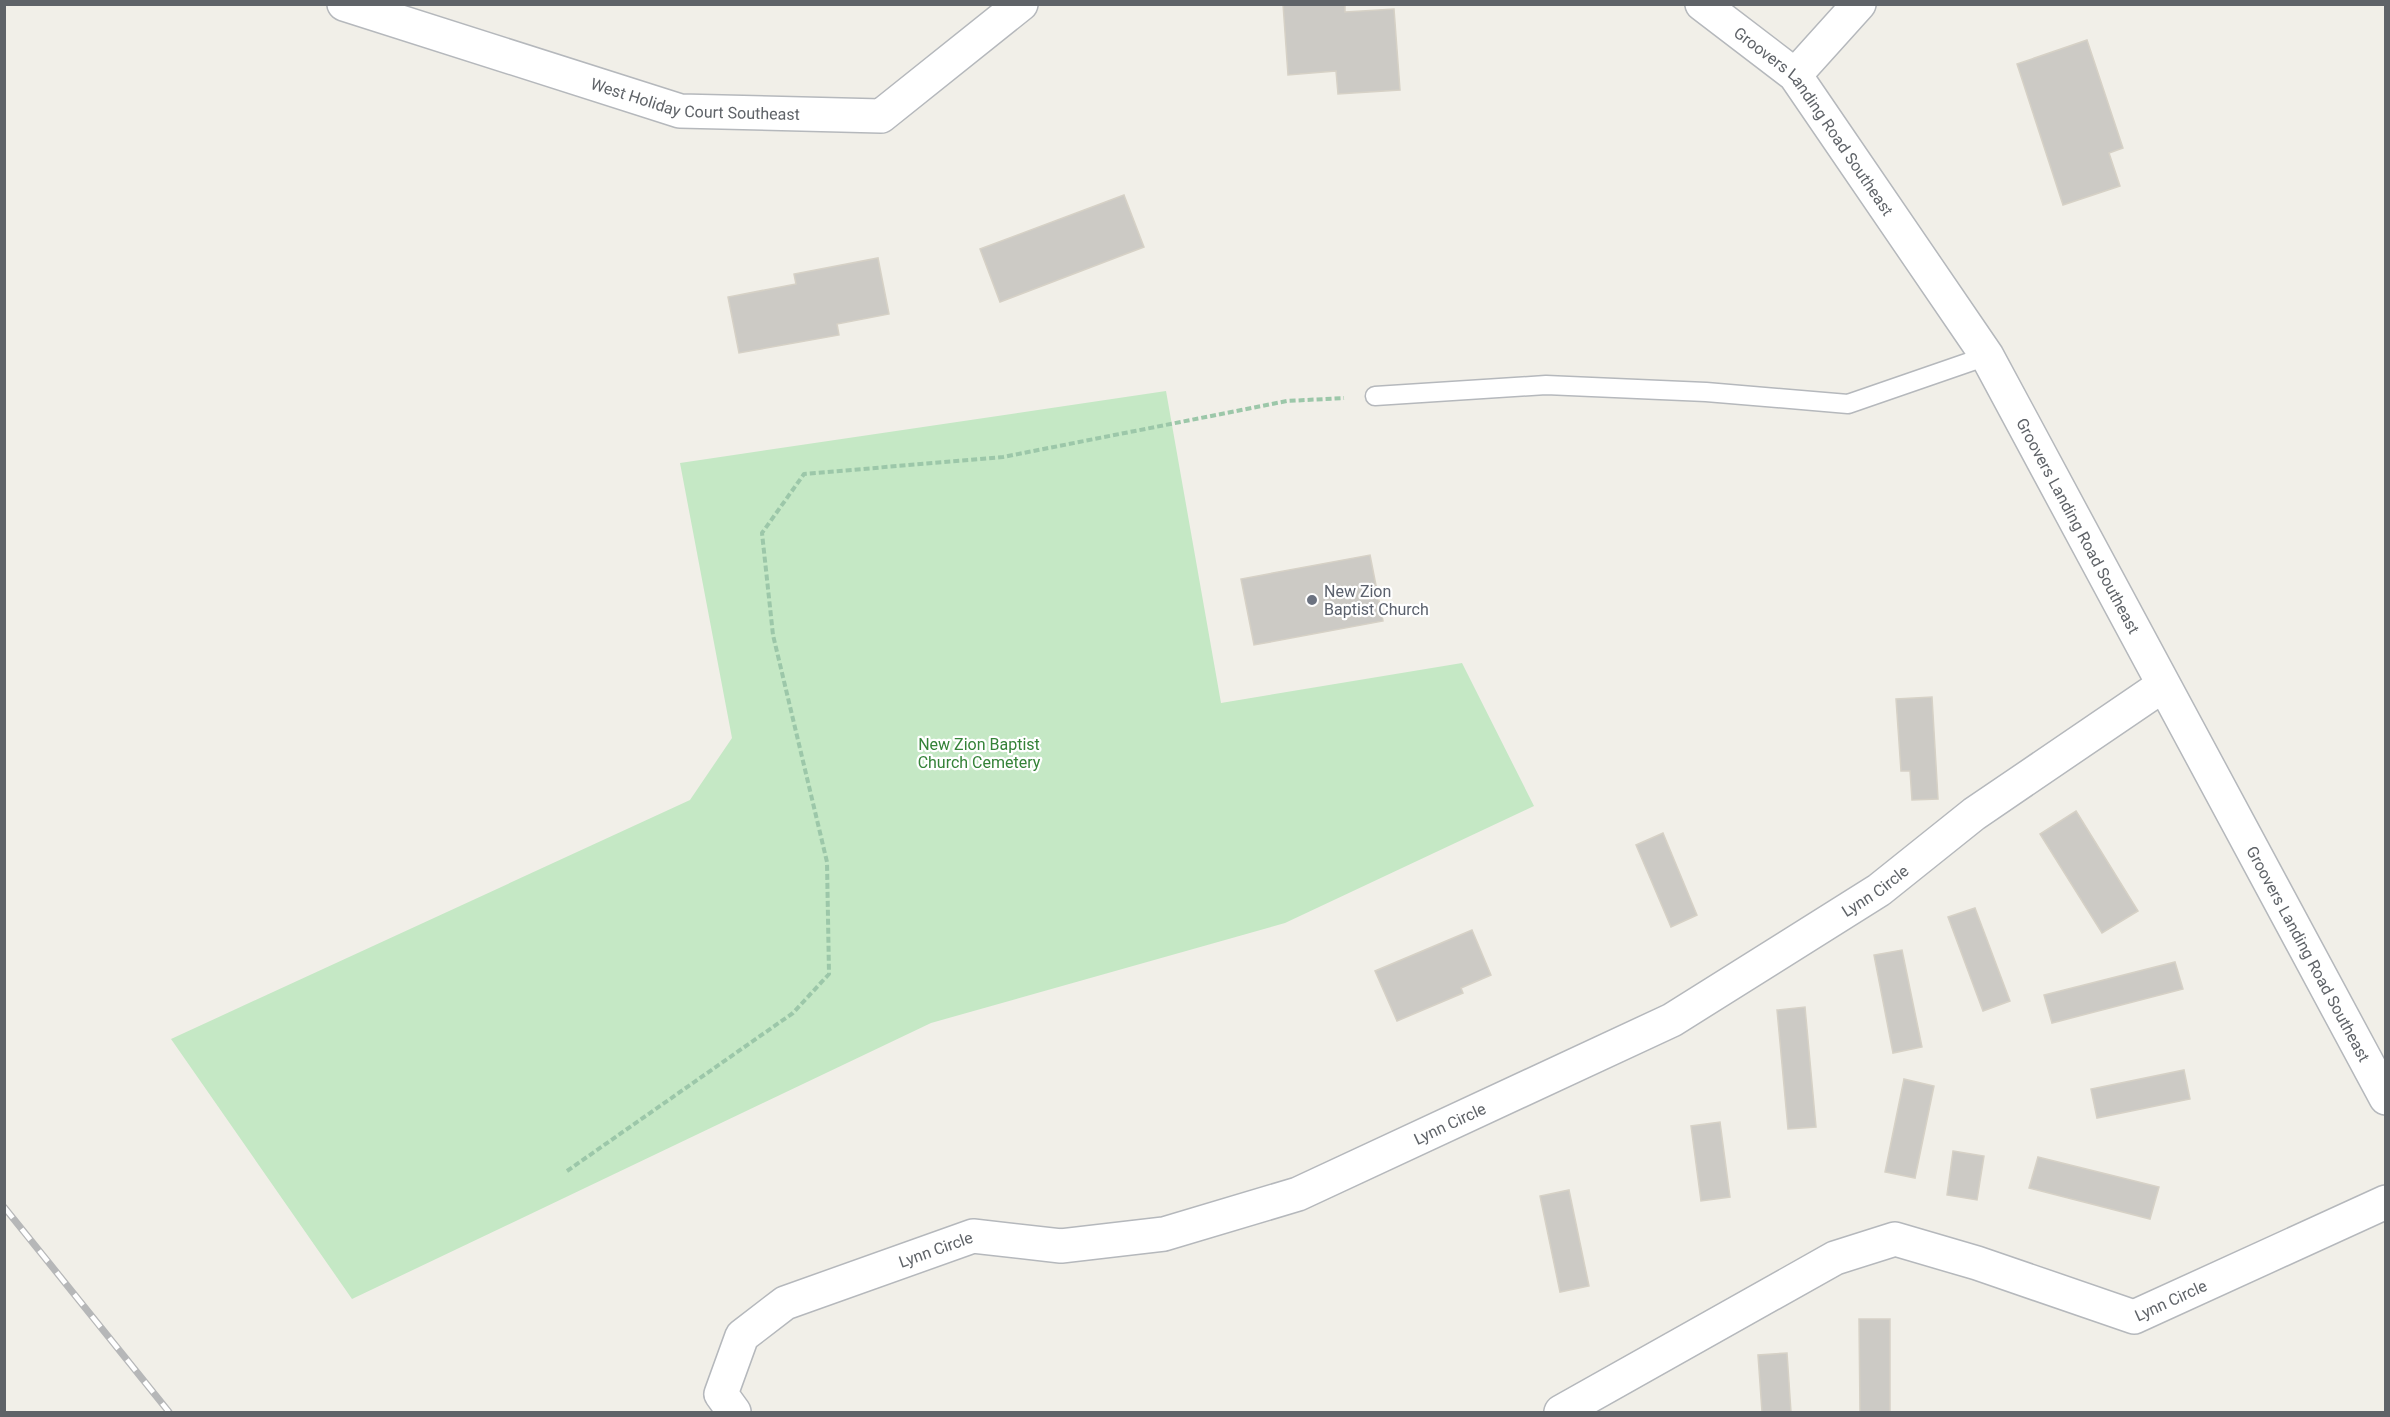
<svg xmlns="http://www.w3.org/2000/svg" width="2390" height="1417" viewBox="0 0 2390 1417" font-family="Roboto,sans-serif">
	<style>
		.green { fill: #c5e8c5 }
		.building { fill: #cccac5; stroke: #d6d1c6; stroke-width: 1.5 }
		.lines { fill: none; stroke-linecap: round; stroke-linejoin: round }
		.service-casing { stroke: #b5b8bc; stroke-width: 21 }
		.minor-casing { stroke: #b5b8bc; stroke-width: 36 }
		.path { stroke: #9cc7a9; stroke-width: 4; stroke-dasharray: 6 3; stroke-linecap: butt }
		.service { stroke: #fff; stroke-width: 18 }
		.minor { stroke: #fff; stroke-width: 33 }
		.rail-casing { stroke: #b6b7b8; stroke-width: 7 }
		.rail { stroke: #fff; stroke-width: 4.5; stroke-dasharray: 14; stroke-linecap: butt }
		.worship-dot { fill: #6b7280; stroke: #fff; stroke-width: 2 }
		.labels { text-anchor: middle; dominant-baseline: central; stroke-width: 4.5; stroke-linejoin: round; paint-order: stroke }
		.street-label { font-size: 16px; fill: #5f6368; stroke: #fff }
		.worship-label { font-size: 16px; fill: #5b616d; stroke: #fff; text-anchor: start }
		.park-label { font-size: 16px; fill: #348238; stroke: #fff }
	</style>
	<rect width="100%" height="100%" fill="#f1efe8"/>
	<path class="green" d="M 1166,391 L 1221,703 L 1462,663 L 1534,806 L 1285,923 L 931,1023 L 352,1299 L 171,1039 L 690,800 L 732,738 L 680,463 Z"/>
	<g class="building">
		<path d="M 1283,4 L 1345,4 L 1345,12 L 1394,9 L 1400,90 L 1338,94 L 1336,71 L 1288,75 Z"/>
		<path d="M 2087,40 L 2123,148 L 2109,153 L 2120,186 L 2063,205 L 2017,64 Z"/>
		<path d="M 1124,195 L 1144,247 L 1000,302 L 980,249 Z"/>
		<path d="M 878,258 L 889,314 L 837,324 L 839,335 L 739,353 L 728,297 L 796,284 L 794,274 Z"/>
		<path d="M 1370,555 L 1383,621 L 1254,645 L 1241,579 Z"/>
		<path d="M 1932,697 L 1938,799 L 1912,800 L 1910,771 L 1901,771 L 1896,699 Z"/>
		<path d="M 2076,811 L 2138,911 L 2102,933 L 2040,834 Z"/>
		<path d="M 1663,833 L 1697,915 L 1671,927 L 1636,845 Z"/>
		<path d="M 1975,908 L 2010,1001 L 1983,1011 L 1948,917 Z"/>
		<path d="M 1472,930 L 1491,975 L 1461,988 L 1463,993 L 1397,1021 L 1375,971 Z"/>
		<path d="M 1902,950 L 1922,1047 L 1893,1053 L 1874,955 Z"/>
		<path d="M 2175,962 L 2183,989 L 2052,1023 L 2044,995 Z"/>
		<path d="M 1805,1007 L 1816,1127 L 1788,1129 L 1777,1010 Z"/>
		<path d="M 2184,1070 L 2190,1099 L 2097,1118 L 2091,1089 Z"/>
		<path d="M 1904,1079 L 1934,1086 L 1915,1178 L 1885,1172 Z"/>
		<path d="M 1720,1122 L 1730,1197 L 1701,1201 L 1691,1126 Z"/>
		<path d="M 1953,1151 L 1984,1156 L 1977,1200 L 1947,1195 Z"/>
		<path d="M 2038,1157 L 2159,1187 L 2150,1219 L 2029,1188 Z"/>
		<path d="M 1569,1190 L 1589,1286 L 1560,1292 L 1540,1196 Z"/>
		<path d="M 1859,1319 L 1890,1319 L 1890,1412 L 1860,1412 Z"/>
		<path d="M 1787,1353 L 1791,1412 L 1762,1412 L 1758,1355 Z"/>
	</g>
	<g class="lines">
		<g class="service-casing">
			<path id="service" d="M 1375,396 L 1546,385 L 1706,392 L 1848,404 L 1987,356"/>
		</g>
		<g class="minor-casing">
			<g id="minor">
				<path id="s1" d="M 344,4 L 680,111 L 881,116 L 1021,4"/>
				<path id="s2" d="M 1702,4 L 1795,75 L 1987,356 L 2386,1098"/>
				<path d="M 1795,75 L 1859,4"/>
				<path id="s3" d="M 734,1412 L 721,1394 L 742,1336 L 785,1303 L 973,1236 L 1061,1246 L 1164,1234 L 1298,1194 L 1672,1020 L 1879,890 L 1974,814 L 2162,686"/>
				<path id="s4" d="M 1561,1412 L 1835,1258 L 1895,1239 L 1977,1263 L 2134,1317 L 2386,1202"/>
			</g>
		</g>
		<path class="path" d="M 567,1171 L 793,1013 L 829,974 L 827,862 L 773,635 L 762,533 L 804,474 L 1003,457 L 1287,401 L 1344,398"/>
		<use href="#service" class="service"/>
		<use href="#minor" class="minor"/>
		<g class="rail-casing">
			<path id="rail" d="M 4,1207 L 169,1412"/>
		</g>
		<use href="#rail" class="rail"/>
	</g>
	<circle class="worship-dot" cx="1312" cy="600" r="6"/>
	<g class="labels">
		<g class="street-label">
			<text stroke="none"><textPath href="#s1" startOffset="366">West Holiday Court Southeast</textPath></text>
			<text stroke="none"><textPath href="#s2" startOffset="164">Groovers Landing Road Southeast</textPath></text>
			<text stroke="none"><textPath href="#s2" startOffset="650">Groovers Landing Road Southeast</textPath></text>
			<text stroke="none"><textPath href="#s3" startOffset="1323">Lynn Circle</textPath></text>
			<text stroke="none"><textPath href="#s2" startOffset="1136">Groovers Landing Road Southeast</textPath></text>
			<text stroke="none"><textPath href="#s3" startOffset="837">Lynn Circle</textPath></text>
			<text stroke="none"><textPath href="#s3" startOffset="298">Lynn Circle</textPath></text>
			<text stroke="none"><textPath href="#s4" startOffset="669">Lynn Circle</textPath></text>
		</g>
		<g class="worship-label">
			<text x="1324" y="591">New Zion<tspan x="1324" dy="18">Baptist Church</tspan></text>
		</g>
		<g class="park-label">
			<text x="979" y="744">New Zion Baptist<tspan x="979" dy="18">Church Cemetery</tspan></text>
		</g>
	</g>
	<rect width="2390" height="1417" fill="none" stroke="#5f6368" stroke-width="12"/>
</svg>
